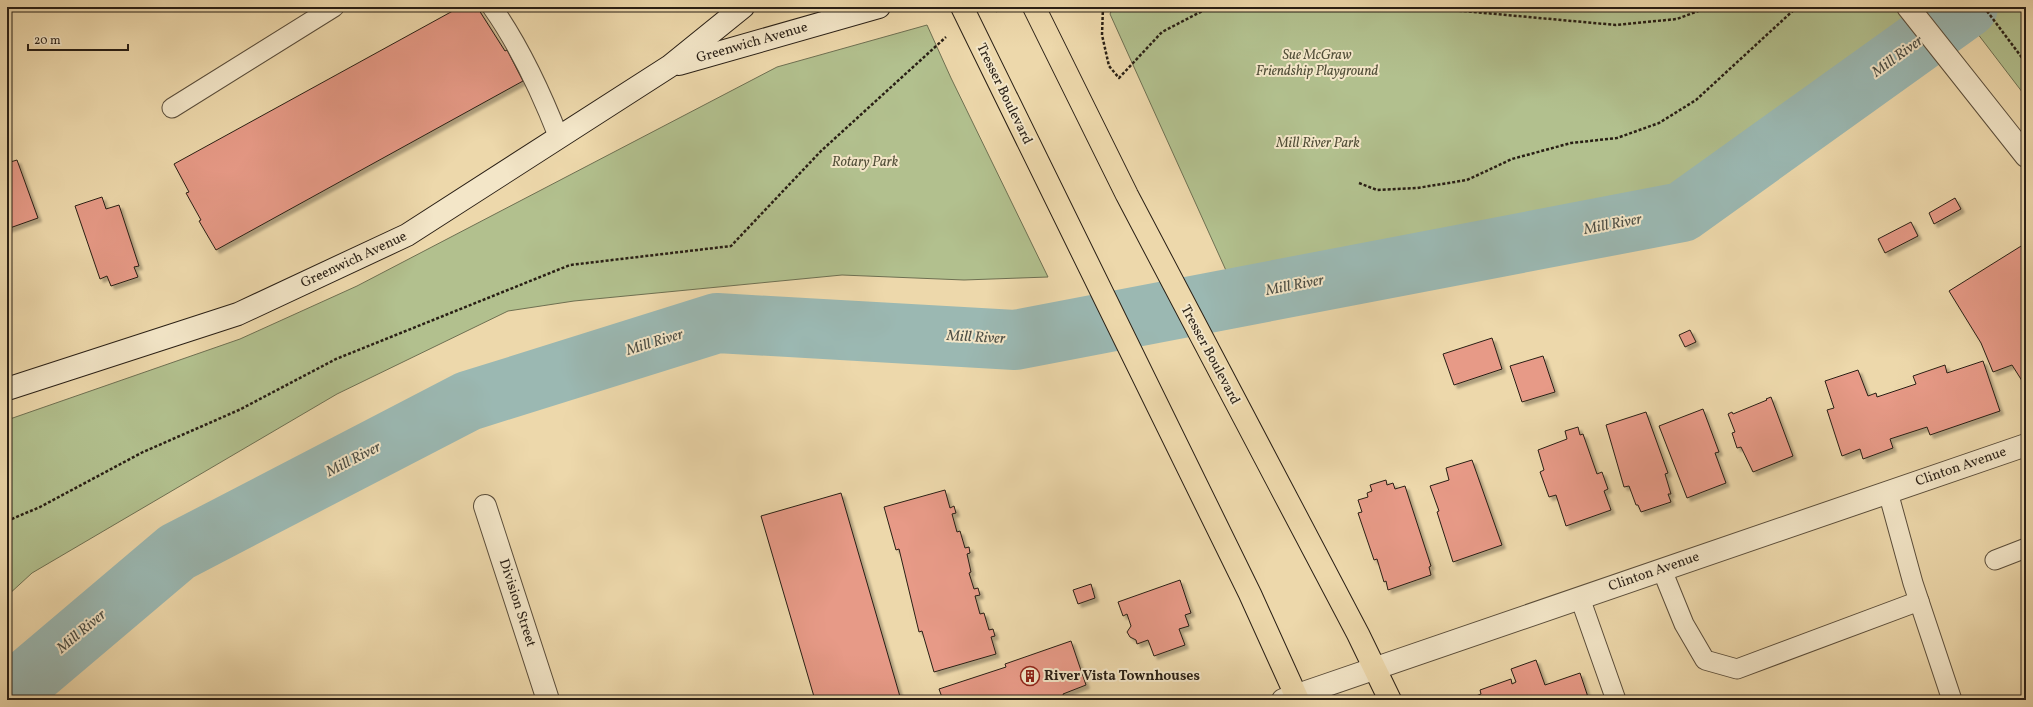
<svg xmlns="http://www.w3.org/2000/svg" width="2033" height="707" viewBox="0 0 2033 707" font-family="Vollkorn,serif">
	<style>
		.green { fill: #b2c08e; stroke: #6e7052 }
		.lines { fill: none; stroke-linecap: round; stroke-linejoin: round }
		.river { stroke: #9bb8b2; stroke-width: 60 }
		.building { fill: #e79a87; stroke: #291f15; filter: url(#shadow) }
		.lane-casing { stroke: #5a4d3a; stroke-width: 21 }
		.street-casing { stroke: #5a4d3a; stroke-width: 24 }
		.secondary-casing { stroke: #291f15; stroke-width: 24 }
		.primary-casing { stroke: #291f15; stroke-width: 24 }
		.path { stroke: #291f15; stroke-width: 2.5; stroke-dasharray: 3 2; stroke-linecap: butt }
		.lane { stroke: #f3e6c8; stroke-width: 19 }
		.street { stroke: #f3e6c8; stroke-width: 22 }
		.secondary { stroke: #f3e6c8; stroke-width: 22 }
		.primary { stroke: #edd8ab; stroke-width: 22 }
		.labels { text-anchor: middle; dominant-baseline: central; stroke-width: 4; stroke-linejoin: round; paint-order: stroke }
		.street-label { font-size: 14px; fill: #291f15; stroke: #f3e6c8 }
		.park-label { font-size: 14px; font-style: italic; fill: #524f39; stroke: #f3e6c8 }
		.poi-label { font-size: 14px; font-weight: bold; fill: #291f15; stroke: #f3e6c8; text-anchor: start }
		.water-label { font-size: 15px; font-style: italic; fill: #4b4d44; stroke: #f3e6c8 }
	</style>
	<defs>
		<filter id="shadow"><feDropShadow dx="3.5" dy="3.5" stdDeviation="1" flood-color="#0004"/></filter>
	</defs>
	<rect width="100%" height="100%" fill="#edd8ab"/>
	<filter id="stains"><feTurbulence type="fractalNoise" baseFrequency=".005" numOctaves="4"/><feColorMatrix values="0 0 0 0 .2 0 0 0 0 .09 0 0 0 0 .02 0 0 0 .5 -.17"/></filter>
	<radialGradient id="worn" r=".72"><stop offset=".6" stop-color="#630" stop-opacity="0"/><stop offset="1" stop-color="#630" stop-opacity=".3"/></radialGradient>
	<g class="green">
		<path d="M 1113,7 L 2026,7 L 2026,97 L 1961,12 L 1682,212 L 1238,297 L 1110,14 Z"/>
		<path d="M 927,25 L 951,78 L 1048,277 L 964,280 L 842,275 L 574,301 L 508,311 L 337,394 L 32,573 L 7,596 L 7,420 L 240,339 L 357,286 L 777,67 Z"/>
	</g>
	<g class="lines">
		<path class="river" d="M 7,696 L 177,552 L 468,401 L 717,323 L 1015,340 L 1682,212 L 1968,7"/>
	</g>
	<g class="building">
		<path d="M 460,7 L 477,7 L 505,51 L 507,50 L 523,81 L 216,250 L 199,221 L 201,220 L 186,193 L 189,192 L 174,164 Z"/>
		<path d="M 17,160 L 38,218 L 7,229 L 7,163 Z"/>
		<path d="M 102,197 L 106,209 L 119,205 L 139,266 L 134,267 L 138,277 L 111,286 L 107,276 L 100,279 L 75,206 Z"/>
		<path d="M 1955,198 L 1961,209 L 1934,224 L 1929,213 Z"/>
		<path d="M 1911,222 L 1918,236 L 1885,253 L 1878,239 Z"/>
		<path d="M 2026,243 L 2026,387 L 2012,365 L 1993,372 L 1981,343 L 1949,291 Z"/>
		<path d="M 1690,330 L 1696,342 L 1685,347 L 1679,335 Z"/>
		<path d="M 1492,338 L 1502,369 L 1454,385 L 1443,354 Z"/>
		<path d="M 1543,356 L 1555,392 L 1522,402 L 1510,366 Z"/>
		<path d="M 1983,361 L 2000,411 L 1930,435 L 1927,427 L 1890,439 L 1893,448 L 1863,459 L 1860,449 L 1842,456 L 1827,410 L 1834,408 L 1825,381 L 1858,370 L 1868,396 L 1876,393 L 1877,397 L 1916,384 L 1913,376 L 1945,365 L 1947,373 Z"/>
		<path d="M 1771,397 L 1793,456 L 1753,472 L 1741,447 L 1737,448 L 1732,433 L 1735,432 L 1728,414 L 1732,412 L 1733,414 L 1767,400 L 1766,399 Z"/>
		<path d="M 1703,409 L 1719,452 L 1715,453 L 1726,483 L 1687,498 L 1659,426 Z"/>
		<path d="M 1646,412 L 1668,473 L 1665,474 L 1671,494 L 1668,494 L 1671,502 L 1641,512 L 1638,505 L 1636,505 L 1629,486 L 1624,487 L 1606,425 Z"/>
		<path d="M 1578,427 L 1580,435 L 1583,434 L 1597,474 L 1602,472 L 1608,489 L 1604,491 L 1611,510 L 1566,526 L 1556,495 L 1549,497 L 1540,472 L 1544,470 L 1538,450 L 1567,439 L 1565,431 Z"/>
		<path d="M 1472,460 L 1502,545 L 1453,562 L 1437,512 L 1439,511 L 1430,486 L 1449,480 L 1446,468 Z"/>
		<path d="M 1386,480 L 1387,485 L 1393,483 L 1395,489 L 1405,486 L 1431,566 L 1429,567 L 1431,575 L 1388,590 L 1386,581 L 1384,582 L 1377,559 L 1374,560 L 1358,513 L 1362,512 L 1358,500 L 1368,497 L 1367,493 L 1372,491 L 1370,485 Z"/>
		<path d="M 945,490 L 950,508 L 954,506 L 956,513 L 952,514 L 957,532 L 960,531 L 965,548 L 969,547 L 970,553 L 967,554 L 971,572 L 969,573 L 974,589 L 978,588 L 980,595 L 975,596 L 980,614 L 984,613 L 989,630 L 993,629 L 995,636 L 991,637 L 996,654 L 934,672 L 922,631 L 919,632 L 899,549 L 896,550 L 884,507 Z"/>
		<path d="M 841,493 L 901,700 L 815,700 L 761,516 Z"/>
		<path d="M 1180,580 L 1191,613 L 1185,615 L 1189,626 L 1179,629 L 1185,645 L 1154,656 L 1148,640 L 1137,644 L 1136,640 L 1130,637 L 1127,632 L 1131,626 L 1127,614 L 1123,616 L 1118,602 Z"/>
		<path d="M 1091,584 L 1095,598 L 1078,604 L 1073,590 Z"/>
		<path d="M 1071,641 L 1086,685 L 1063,694 L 1064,698 L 1058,700 L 943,700 L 939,689 L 1006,667 L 1005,664 Z"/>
		<path d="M 1536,660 L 1545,685 L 1580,673 L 1589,700 L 1472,700 L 1471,698 L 1481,694 L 1480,690 L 1511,679 L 1512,684 L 1516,682 L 1511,669 Z"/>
	</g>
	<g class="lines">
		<g class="lane-casing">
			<g id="lane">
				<path d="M 492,7 C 521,48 541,92 559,138"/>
				<path d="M 172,108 L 334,7"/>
				<path d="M 1888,492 L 1913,583 L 1952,700"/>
				<path d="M 1995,560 L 2026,548"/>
				<path d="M 1662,570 L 1684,624 L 1705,660 L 1737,669 L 1919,601"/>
				<path d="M 1580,598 L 1616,700"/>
			</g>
		</g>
		<g class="street-casing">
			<g id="street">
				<path d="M 1908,7 L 2026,156"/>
				<path d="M 485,506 L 548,700"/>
				<path d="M 1283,700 L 2026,445"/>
			</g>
		</g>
		<g class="secondary-casing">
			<g id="secondary">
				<path d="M 679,64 L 879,7"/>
				<path d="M 7,389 L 238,314 L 407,235 L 670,66 L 743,7"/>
			</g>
		</g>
		<g class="primary-casing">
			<g id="primary">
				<path d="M 962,7 L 1250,594 L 1298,700"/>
				<path d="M 1034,7 L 1127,195 L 1358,634 L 1390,700"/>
			</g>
		</g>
		<g class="path">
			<path d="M 1103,7 L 1102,35 L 1109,66 L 1119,78 L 1162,32 L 1210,7"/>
			<path d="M 1419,7 L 1616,25 L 1677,19 L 1709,7"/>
			<path d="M 1984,7 L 2026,63"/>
			<path d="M 996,11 L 1007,8"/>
			<path d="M 1359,183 L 1377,190 L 1417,188 L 1467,180 L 1512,159 L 1571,143 L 1617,138 L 1659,123 L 1696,100 L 1797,7"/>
			<path d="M 7,521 L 40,507 L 143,452 L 239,410 L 336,359 L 570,265 L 731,246 L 821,151 L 946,37"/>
		</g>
		<use href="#lane" class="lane"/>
		<use href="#street" class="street"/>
		<use href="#secondary" class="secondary"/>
		<use href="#primary" class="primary"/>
	</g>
	<defs>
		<g id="building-ring" transform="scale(1)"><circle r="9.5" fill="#f3e6c8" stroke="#8f2418" stroke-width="1.5"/><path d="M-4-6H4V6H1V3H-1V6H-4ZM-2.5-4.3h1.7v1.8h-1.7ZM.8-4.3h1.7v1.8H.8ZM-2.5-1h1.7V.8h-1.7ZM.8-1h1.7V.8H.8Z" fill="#8f2418"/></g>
	</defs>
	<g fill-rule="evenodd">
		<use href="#building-ring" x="1030" y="676"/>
	</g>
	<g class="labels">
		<g class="street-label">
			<text transform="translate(752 43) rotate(-16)">Greenwich Avenue</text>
			<text transform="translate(1004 94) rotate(64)">Tresser Boulevard</text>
			<text transform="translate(354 260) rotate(-25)">Greenwich Avenue</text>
			<text transform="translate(1210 355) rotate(62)">Tresser Boulevard</text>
			<text transform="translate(1961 467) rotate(-19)">Clinton Avenue</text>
			<text transform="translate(1654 572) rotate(-19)">Clinton Avenue</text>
			<text transform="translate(517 603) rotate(72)">Division Street</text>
		</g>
		<g class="park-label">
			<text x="1317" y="55">Sue McGraw<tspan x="1317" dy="16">Friendship Playground</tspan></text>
			<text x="1318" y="143">Mill River Park</text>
			<text x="865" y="162">Rotary Park</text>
		</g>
		<g class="poi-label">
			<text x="1044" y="676">River Vista Townhouses</text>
		</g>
		<g class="water-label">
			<text transform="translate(1898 57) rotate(-36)">Mill River</text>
			<text transform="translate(1613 225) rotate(-11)">Mill River</text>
			<text transform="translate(1295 286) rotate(-11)">Mill River</text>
			<text transform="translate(976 338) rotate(3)">Mill River</text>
			<text transform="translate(655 343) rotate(-17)">Mill River</text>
			<text transform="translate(354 460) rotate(-27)">Mill River</text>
			<text transform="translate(82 632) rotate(-40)">Mill River</text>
		</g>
	</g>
	<rect width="2033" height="707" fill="none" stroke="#edd8ab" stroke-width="24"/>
	<rect x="8" y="8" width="2017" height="691" fill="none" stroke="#291f15" stroke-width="2"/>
	<rect x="12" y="12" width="2009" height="683" fill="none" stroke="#291f15"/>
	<path d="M28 44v6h100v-6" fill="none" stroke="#291f15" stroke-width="2"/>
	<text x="34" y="44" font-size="12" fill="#291f15" stroke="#f3e6c8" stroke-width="3" paint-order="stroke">20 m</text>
	<rect width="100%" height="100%" filter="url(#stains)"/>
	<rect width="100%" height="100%" fill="url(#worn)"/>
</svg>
